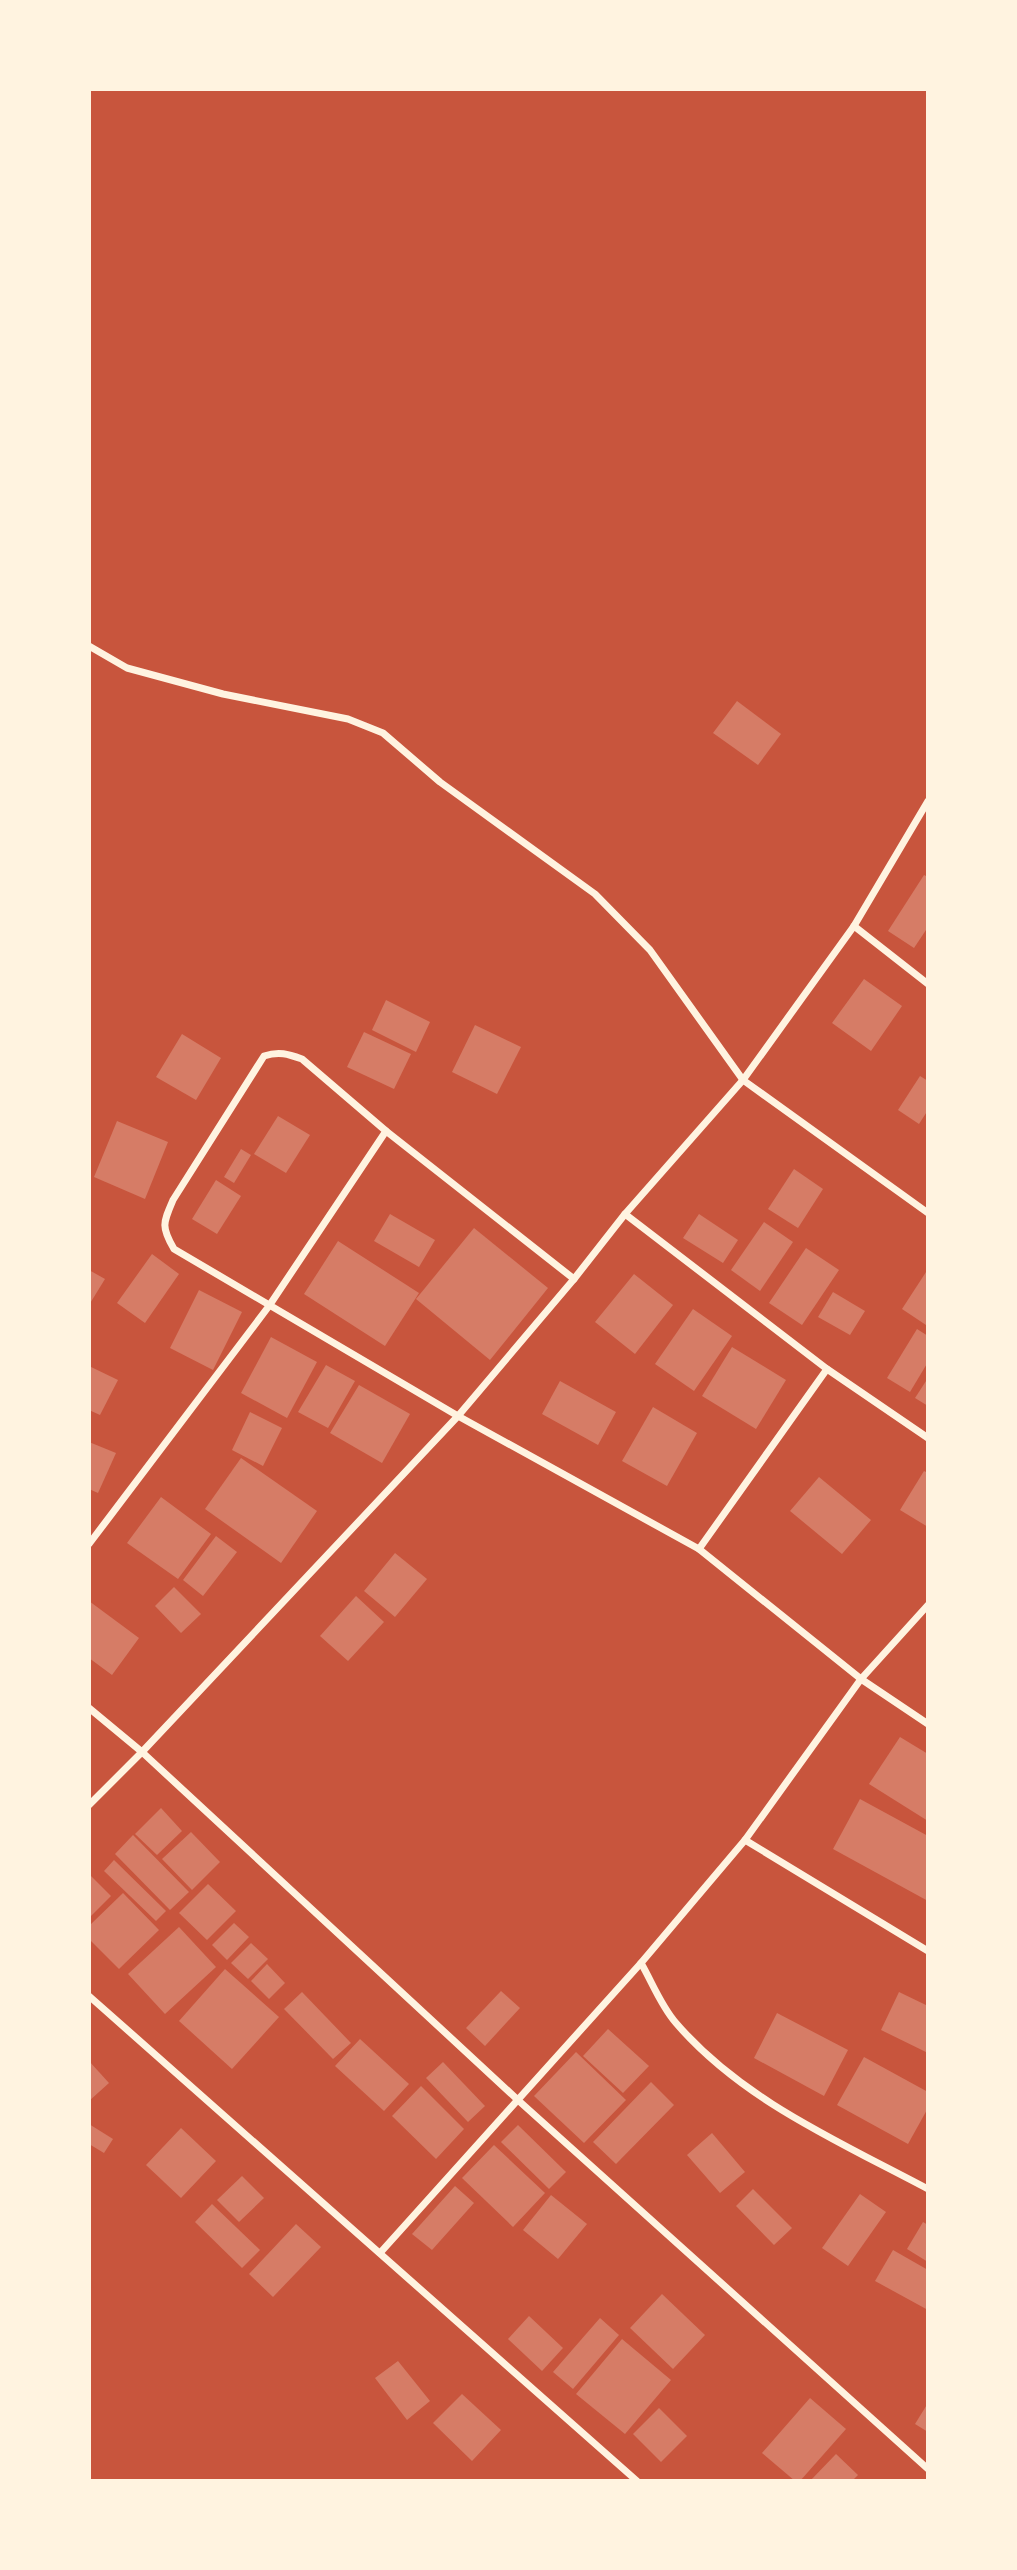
<svg xmlns="http://www.w3.org/2000/svg" width="1017" height="2570" viewBox="0 0 1017 2570" font-family="Poppins,sans-serif">
	<style>
		.building { fill: #d67c66 }
		.lines { fill: none; stroke-linecap: round; stroke-linejoin: round }
		.minor { stroke: #fff3e0; stroke-width: 7 }
	</style>
	<rect width="100%" height="100%" fill="#c8553d"/>
	<g class="building">
		<path d="M 737,701 L 781,734 L 758,765 L 713,733 Z"/>
		<path d="M 924,875 L 928,877 L 928,927 L 914,948 L 888,931 Z"/>
		<path d="M 864,979 L 902,1006 L 871,1051 L 832,1023 Z"/>
		<path d="M 386,1000 L 430,1022 L 416,1052 L 372,1030 Z"/>
		<path d="M 475,1025 L 521,1047 L 497,1094 L 452,1072 Z"/>
		<path d="M 364,1032 L 411,1054 L 394,1089 L 347,1067 Z"/>
		<path d="M 182,1034 L 221,1058 L 196,1100 L 156,1077 Z"/>
		<path d="M 920,1076 L 928,1081 L 928,1110 L 919,1124 L 898,1110 Z"/>
		<path d="M 278,1116 L 310,1135 L 286,1173 L 254,1154 Z"/>
		<path d="M 117,1121 L 168,1142 L 145,1199 L 94,1177 Z"/>
		<path d="M 241,1149 L 251,1155 L 234,1183 L 224,1177 Z"/>
		<path d="M 794,1169 L 823,1189 L 798,1228 L 768,1209 Z"/>
		<path d="M 216,1180 L 241,1196 L 217,1234 L 192,1219 Z"/>
		<path d="M 390,1214 L 435,1240 L 419,1267 L 374,1241 Z"/>
		<path d="M 699,1214 L 738,1240 L 723,1263 L 683,1238 Z"/>
		<path d="M 764,1222 L 793,1242 L 760,1291 L 731,1270 Z"/>
		<path d="M 474,1228 L 548,1288 L 490,1360 L 416,1299 Z"/>
		<path d="M 338,1241 L 419,1293 L 385,1346 L 304,1294 Z"/>
		<path d="M 806,1248 L 839,1270 L 802,1325 L 769,1303 Z"/>
		<path d="M 152,1254 L 179,1274 L 145,1323 L 117,1303 Z"/>
		<path d="M 928,1269 L 928,1322 L 926,1325 L 902,1309 Z"/>
		<path d="M 89,1270 L 105,1279 L 89,1305 Z"/>
		<path d="M 634,1274 L 673,1305 L 635,1354 L 595,1322 Z"/>
		<path d="M 199,1290 L 242,1312 L 213,1370 L 170,1348 Z"/>
		<path d="M 833,1292 L 865,1311 L 850,1335 L 818,1317 Z"/>
		<path d="M 693,1309 L 732,1336 L 694,1391 L 655,1364 Z"/>
		<path d="M 917,1329 L 928,1336 L 928,1362 L 910,1392 L 887,1378 Z"/>
		<path d="M 271,1337 L 317,1362 L 287,1418 L 241,1393 Z"/>
		<path d="M 732,1347 L 786,1380 L 756,1429 L 702,1396 Z"/>
		<path d="M 326,1365 L 355,1381 L 328,1428 L 298,1412 Z"/>
		<path d="M 89,1366 L 118,1380 L 100,1415 L 89,1410 Z"/>
		<path d="M 928,1378 L 928,1406 L 915,1398 Z"/>
		<path d="M 560,1381 L 616,1412 L 598,1445 L 542,1414 Z"/>
		<path d="M 359,1385 L 410,1414 L 382,1463 L 330,1433 Z"/>
		<path d="M 653,1407 L 697,1433 L 667,1486 L 622,1461 Z"/>
		<path d="M 250,1412 L 282,1428 L 263,1466 L 232,1450 Z"/>
		<path d="M 89,1442 L 116,1453 L 98,1493 L 89,1489 Z"/>
		<path d="M 241,1458 L 317,1511 L 281,1563 L 205,1509 Z"/>
		<path d="M 924,1471 L 928,1473 L 928,1527 L 900,1510 Z"/>
		<path d="M 819,1477 L 871,1520 L 842,1554 L 790,1511 Z"/>
		<path d="M 161,1497 L 211,1534 L 178,1579 L 127,1543 Z"/>
		<path d="M 216,1536 L 237,1552 L 203,1596 L 183,1580 Z"/>
		<path d="M 395,1553 L 427,1579 L 395,1617 L 364,1591 Z"/>
		<path d="M 174,1587 L 201,1614 L 181,1633 L 155,1606 Z"/>
		<path d="M 356,1596 L 384,1622 L 348,1661 L 320,1636 Z"/>
		<path d="M 89,1601 L 139,1638 L 112,1675 L 89,1658 Z"/>
		<path d="M 900,1737 L 928,1754 L 928,1821 L 869,1784 Z"/>
		<path d="M 860,1799 L 928,1836 L 928,1901 L 833,1849 Z"/>
		<path d="M 161,1808 L 182,1831 L 157,1855 L 135,1834 Z"/>
		<path d="M 191,1832 L 220,1862 L 192,1890 L 162,1859 Z"/>
		<path d="M 133,1835 L 189,1892 L 170,1910 L 115,1854 Z"/>
		<path d="M 114,1860 L 166,1911 L 156,1921 L 104,1871 Z"/>
		<path d="M 91,1876 L 111,1896 L 89,1918 L 89,1878 Z"/>
		<path d="M 208,1884 L 236,1911 L 207,1940 L 179,1913 Z"/>
		<path d="M 123,1893 L 159,1930 L 119,1969 L 89,1939 L 89,1926 Z"/>
		<path d="M 234,1923 L 249,1937 L 227,1960 L 212,1945 Z"/>
		<path d="M 179,1927 L 216,1967 L 165,2014 L 128,1974 Z"/>
		<path d="M 251,1943 L 268,1959 L 248,1979 L 231,1963 Z"/>
		<path d="M 267,1964 L 285,1983 L 269,1999 L 251,1981 Z"/>
		<path d="M 225,1969 L 279,2017 L 232,2069 L 179,2021 Z"/>
		<path d="M 501,1991 L 520,2008 L 485,2046 L 466,2028 Z"/>
		<path d="M 302,1992 L 351,2043 L 333,2059 L 284,2009 Z"/>
		<path d="M 899,1992 L 928,2006 L 928,2053 L 881,2030 Z"/>
		<path d="M 777,2013 L 848,2050 L 824,2096 L 754,2058 Z"/>
		<path d="M 608,2029 L 649,2066 L 623,2093 L 583,2056 Z"/>
		<path d="M 360,2039 L 409,2084 L 384,2111 L 335,2066 Z"/>
		<path d="M 576,2052 L 626,2100 L 584,2143 L 534,2096 Z"/>
		<path d="M 864,2057 L 928,2092 L 928,2108 L 908,2144 L 837,2105 Z"/>
		<path d="M 89,2061 L 109,2083 L 89,2101 Z"/>
		<path d="M 443,2062 L 485,2106 L 468,2122 L 426,2078 Z"/>
		<path d="M 651,2082 L 674,2105 L 616,2164 L 593,2142 Z"/>
		<path d="M 421,2086 L 464,2129 L 436,2159 L 392,2116 Z"/>
		<path d="M 89,2124 L 113,2139 L 104,2153 L 89,2144 Z"/>
		<path d="M 518,2125 L 566,2172 L 549,2189 L 501,2142 Z"/>
		<path d="M 181,2128 L 216,2161 L 181,2198 L 146,2165 Z"/>
		<path d="M 712,2133 L 745,2172 L 720,2193 L 687,2155 Z"/>
		<path d="M 494,2145 L 545,2193 L 513,2227 L 462,2178 Z"/>
		<path d="M 242,2176 L 264,2198 L 239,2222 L 217,2200 Z"/>
		<path d="M 455,2186 L 474,2203 L 432,2250 L 412,2234 Z"/>
		<path d="M 753,2189 L 792,2228 L 774,2245 L 736,2206 Z"/>
		<path d="M 860,2194 L 886,2212 L 848,2266 L 822,2248 Z"/>
		<path d="M 551,2195 L 587,2224 L 558,2259 L 523,2230 Z"/>
		<path d="M 212,2204 L 260,2250 L 242,2268 L 195,2222 Z"/>
		<path d="M 923,2222 L 928,2225 L 928,2262 L 907,2249 Z"/>
		<path d="M 296,2224 L 321,2247 L 273,2297 L 249,2274 Z"/>
		<path d="M 893,2250 L 928,2270 L 928,2310 L 875,2281 Z"/>
		<path d="M 662,2294 L 705,2335 L 673,2369 L 630,2328 Z"/>
		<path d="M 529,2316 L 563,2348 L 542,2371 L 508,2339 Z"/>
		<path d="M 600,2318 L 619,2335 L 573,2389 L 553,2372 Z"/>
		<path d="M 622,2339 L 671,2380 L 625,2434 L 576,2394 Z"/>
		<path d="M 398,2361 L 430,2401 L 407,2420 L 375,2378 Z"/>
		<path d="M 462,2394 L 501,2430 L 472,2461 L 433,2423 Z"/>
		<path d="M 810,2398 L 846,2429 L 800,2481 L 795,2481 L 762,2453 Z"/>
		<path d="M 928,2403 L 928,2432 L 915,2424 Z"/>
		<path d="M 659,2408 L 687,2436 L 661,2462 L 633,2434 Z"/>
		<path d="M 836,2454 L 858,2475 L 852,2481 L 810,2481 Z"/>
	</g>
	<g class="lines">
		<g class="minor">
			<path d="M 89,646 L 127,668 L 223,694 L 348,719 L 383,733 L 440,782 L 595,894 L 650,950 L 743,1080 L 928,1213"/>
			<path d="M 854,926 L 928,984"/>
			<path d="M 386,1131 L 574,1279"/>
			<path d="M 625,1214 L 827,1369 L 928,1438"/>
			<path d="M 89,1544 L 269,1306 L 386,1131 L 302,1059 C 288,1054 279,1051 264,1056 L 173,1200 C 163,1223 161,1227 174,1249 L 458,1416 L 699,1549 L 861,1679 L 928,1724"/>
			<path d="M 699,1549 L 827,1369"/>
			<path d="M 89,1708 L 142,1752 L 519,2101 L 928,2469"/>
			<path d="M 89,1805 L 142,1752 L 458,1416 L 574,1279 L 625,1214 L 743,1080 L 854,926 L 928,801"/>
			<path d="M 745,1840 L 928,1951"/>
			<path d="M 641,1963 C 652,1982 661,2006 676,2023 C 742,2100 840,2142 928,2189"/>
			<path d="M 89,1996 L 637,2481"/>
			<path d="M 380,2253 L 641,1963 L 745,1840 L 861,1679 L 928,1605"/>
		</g>
	</g>
	<rect width="1017" height="2570" fill="none" stroke="#fff3e0" stroke-width="182"/>
</svg>
